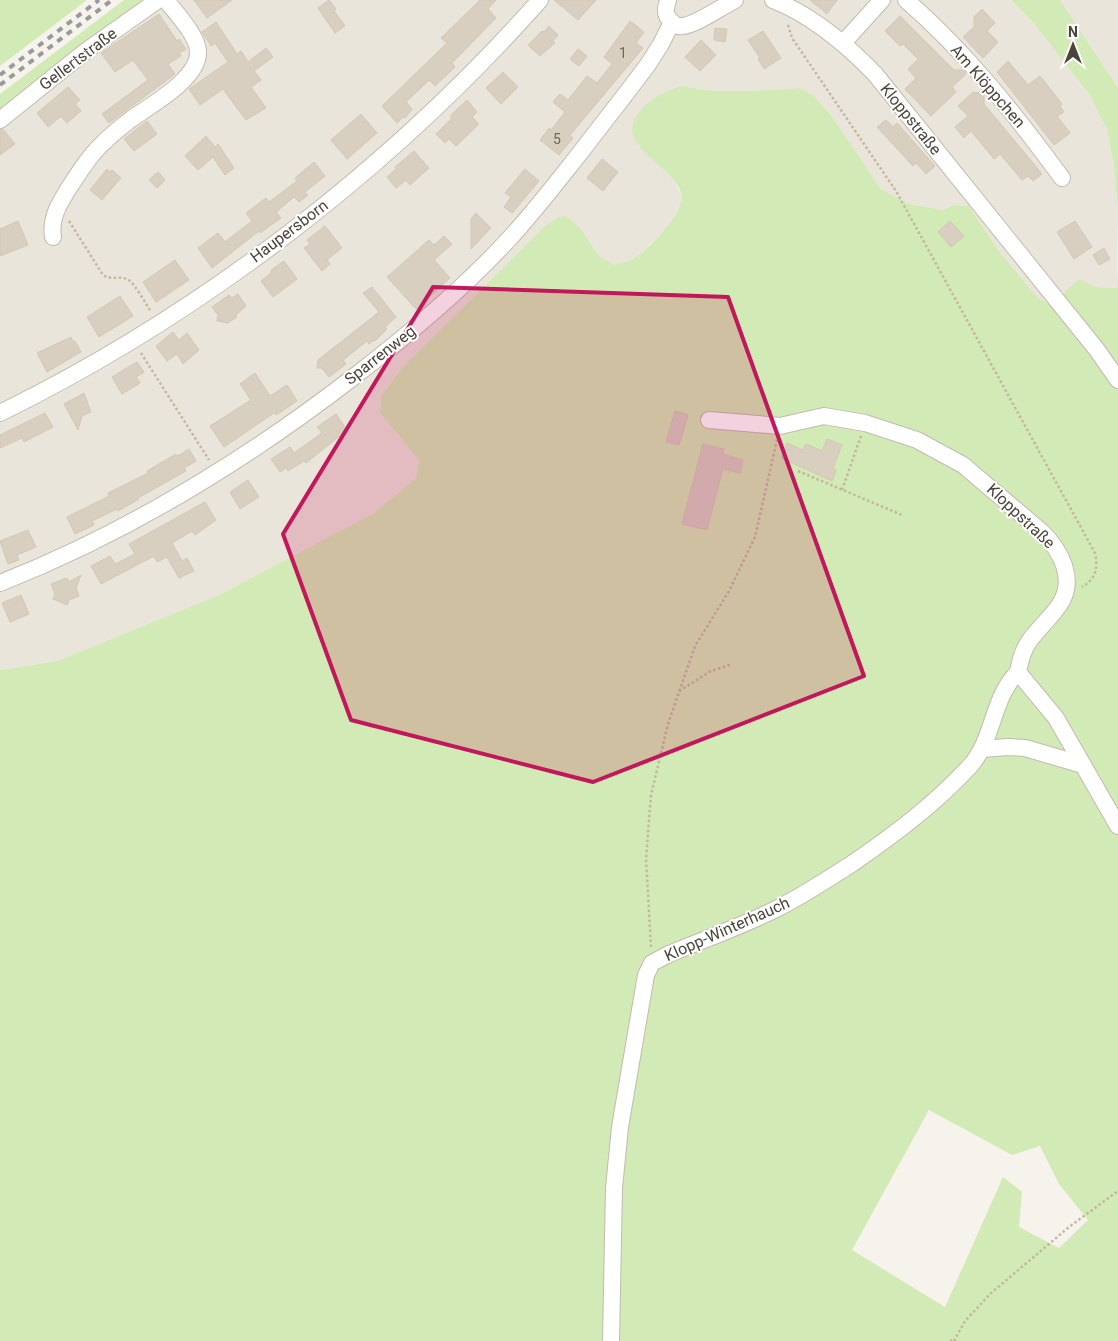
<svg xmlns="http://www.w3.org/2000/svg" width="1118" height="1341" viewBox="0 0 1118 1341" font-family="Roboto,sans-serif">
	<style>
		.residential { fill: #eae5da }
		.green { fill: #d2eab5; fill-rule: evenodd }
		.building { fill: #d8cfc1; stroke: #d3c7b4 }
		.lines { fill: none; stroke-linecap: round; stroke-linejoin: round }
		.minor-casing { stroke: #c2bbae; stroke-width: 18 }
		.path { stroke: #c4b79f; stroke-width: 2.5; stroke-dasharray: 2.5 2.5; stroke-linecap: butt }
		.minor { stroke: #fff; stroke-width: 16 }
		.rail { stroke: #9a9a9a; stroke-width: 4; stroke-dasharray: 6 6; stroke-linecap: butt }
		.marked { fill: #c2185b; fill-opacity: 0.2; stroke: #c2185b; stroke-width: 4; stroke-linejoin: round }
		.labels { text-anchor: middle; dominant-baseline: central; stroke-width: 4; stroke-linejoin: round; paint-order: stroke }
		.number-label { font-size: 14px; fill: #6e675b }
		.street-label { font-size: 16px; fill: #4b4439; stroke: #fff }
	</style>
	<rect width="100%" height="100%" fill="#f6f3ec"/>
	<g class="residential">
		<path d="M 149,0 L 1011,0 L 1031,20 L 1089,94 L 1107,129 L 1114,167 L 1118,212 L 1117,288 L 1094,287 L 1051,305 L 1038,298 L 998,250 L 969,206 L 953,205 L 943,210 L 909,204 L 881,189 L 831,115 L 813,95 L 800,88 L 749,91 L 712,91 L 682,86 L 637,145 L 672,177 L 681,194 L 681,205 L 665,230 L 636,258 L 615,265 L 599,256 L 581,229 L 558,217 L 544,227 L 401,369 L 381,396 L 380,413 L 419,460 L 416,478 L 374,513 L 219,595 L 57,661 L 0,670 L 0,114 Z"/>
		<path d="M 1060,0 L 1118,0 L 1118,88 Z"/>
	</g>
	<g class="green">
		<path d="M 0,0 L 87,0 L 0,66 Z"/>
		<path d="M 124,0 L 149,0 L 0,114 L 0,94 Z"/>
		<path d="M 1011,0 L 1060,0 L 1118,88 L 1118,212 L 1114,167 L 1107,129 L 1089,94 L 1031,20 Z"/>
		<path d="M 682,86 L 712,91 L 749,91 L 800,88 L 813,95 L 831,115 L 881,189 L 909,204 L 943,210 L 953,205 L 969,206 L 998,250 L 1038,298 L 1051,305 L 1079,279 L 1094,287 L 1117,288 L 1118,266 L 1118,1341 L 0,1341 L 0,670 L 57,661 L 219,595 L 374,513 L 416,478 L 419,460 L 380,413 L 381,396 L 401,369 L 544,227 L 558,217 L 566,216 L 581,229 L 599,256 L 615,265 C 622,262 631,261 636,257 C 646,250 662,234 669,224 C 674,216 684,205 681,193 C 674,166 617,148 636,117 C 646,100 663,92 682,86 ZM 929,1110 L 1012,1155 L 1040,1146 L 1059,1184 L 1088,1220 L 1059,1248 L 1019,1227 L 1022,1192 L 1003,1177 L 945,1307 L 852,1250 Z"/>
	</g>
	<g class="building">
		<path d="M 194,0 L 232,0 L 207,18 Z"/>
		<path d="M 329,0 L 336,9 L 334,11 L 345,26 L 335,33 L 318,8 Z"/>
		<path d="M 480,0 L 496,0 L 488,9 L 496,18 L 452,63 L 455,67 L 435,86 L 429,80 L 406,102 L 412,109 L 406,117 L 402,118 L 397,123 L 382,106 L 447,43 L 441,38 Z"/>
		<path d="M 554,0 L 596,0 L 578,20 Z"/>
		<path d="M 810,0 L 837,0 L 827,14 Z"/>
		<path d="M 982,9 L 995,23 L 987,31 L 998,42 L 983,58 L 963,37 L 974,27 L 974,17 Z"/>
		<path d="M 159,14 L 177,41 L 179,39 L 186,49 L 179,53 L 181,56 L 168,64 L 175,74 L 109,123 L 102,114 L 148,80 L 133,60 L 115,72 L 101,53 Z"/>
		<path d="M 900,16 L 954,70 L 963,70 L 966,74 L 952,87 L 956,92 L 931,116 L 905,89 L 916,78 L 908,69 L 918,59 L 903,44 L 900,46 L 885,31 Z"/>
		<path d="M 630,21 L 644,32 L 636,43 L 643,48 L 570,135 L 573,138 L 559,155 L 540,140 L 549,128 L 551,130 L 565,112 L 553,102 L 560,94 L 568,100 L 587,76 L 597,83 L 612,64 L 604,57 Z"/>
		<path d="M 216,22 L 237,54 L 241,51 L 248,62 L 266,48 L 273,57 L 254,71 L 261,80 L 251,87 L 266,108 L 246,120 L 223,89 L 200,105 L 189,89 L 228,62 L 215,43 L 211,46 L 202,32 Z"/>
		<path d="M 549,26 L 558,35 L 553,41 L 555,43 L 540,56 L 528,45 L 542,31 L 544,32 Z"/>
		<path d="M 715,28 L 727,29 L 725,42 L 714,40 Z"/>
		<path d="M 763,31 L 781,58 L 764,69 L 758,59 L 760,58 L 748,40 Z"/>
		<path d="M 701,40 L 716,55 L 700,71 L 685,57 Z"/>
		<path d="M 578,49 L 587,56 L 579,66 L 570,59 Z"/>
		<path d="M 1008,61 L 1028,85 L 1040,76 L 1062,104 L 1060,106 L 1064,112 L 1057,116 L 1070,133 L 1054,145 L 997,72 Z"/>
		<path d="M 503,72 L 518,87 L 501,104 L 486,88 Z"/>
		<path d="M 68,87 L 80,100 L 75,104 L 81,111 L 67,123 L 61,116 L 48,127 L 37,113 Z"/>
		<path d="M 973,92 L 984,94 L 984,104 L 1042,174 L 1033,181 L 1028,176 L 1022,180 L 1000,154 L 994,159 L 971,131 L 964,138 L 955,127 L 968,116 L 958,106 Z"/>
		<path d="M 467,100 L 477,112 L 472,117 L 479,124 L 456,146 L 449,139 L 445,143 L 436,134 L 452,118 L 450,116 Z"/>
		<path d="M 361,114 L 377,133 L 347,159 L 331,140 Z"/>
		<path d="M 886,120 L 893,127 L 897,123 L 935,166 L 926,174 L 916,163 L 913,166 L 877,127 Z"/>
		<path d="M 147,121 L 157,134 L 134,151 L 124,139 Z"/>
		<path d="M 3,129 L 15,144 L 0,155 L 0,130 Z"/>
		<path d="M 206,136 L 215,147 L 218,144 L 234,168 L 225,175 L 213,157 L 198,170 L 185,156 Z"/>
		<path d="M 414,151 L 429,168 L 410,185 L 406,180 L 396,188 L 387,177 L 396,169 L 395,167 Z"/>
		<path d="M 602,159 L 618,172 L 603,191 L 587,178 Z"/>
		<path d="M 314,162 L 325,176 L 305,192 L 308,195 L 299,202 L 294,197 L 276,212 L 281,218 L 260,233 L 259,231 L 212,268 L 198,248 L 218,233 L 225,242 L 252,221 L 246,213 L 266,198 L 269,202 L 297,181 L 295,178 Z"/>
		<path d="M 107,169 L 110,172 L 112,170 L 121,178 L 102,200 L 90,190 Z"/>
		<path d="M 525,169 L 539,181 L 512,213 L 504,207 L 511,197 L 505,193 Z"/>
		<path d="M 158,172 L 165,180 L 157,188 L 149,180 Z"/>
		<path d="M 476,213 L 491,228 L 471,249 L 471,219 Z"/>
		<path d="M 18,221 L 28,245 L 0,256 L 0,229 Z"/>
		<path d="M 950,221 L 964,236 L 951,247 L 938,232 Z"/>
		<path d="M 1075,221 L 1092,247 L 1074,259 L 1057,232 Z"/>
		<path d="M 325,226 L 342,248 L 327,260 L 330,264 L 322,271 L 304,248 L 310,244 L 307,240 Z"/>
		<path d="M 444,236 L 452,244 L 434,260 L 450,278 L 416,309 L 387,277 L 429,240 L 434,245 Z"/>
		<path d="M 1104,248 L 1110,259 L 1099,265 L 1093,255 Z"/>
		<path d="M 175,260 L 189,280 L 156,302 L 143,282 Z"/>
		<path d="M 284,261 L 297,279 L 273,297 L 261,281 L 272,272 L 271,270 Z"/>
		<path d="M 372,287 L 396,317 L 385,327 L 387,329 L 375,341 L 374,340 L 369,344 L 367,341 L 343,360 L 346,364 L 329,377 L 322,368 L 317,368 L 318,360 L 379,312 L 363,293 Z"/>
		<path d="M 238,294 L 246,306 L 236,315 L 237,317 L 228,323 L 217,321 L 218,315 L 212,307 L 229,295 L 232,298 Z"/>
		<path d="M 120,296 L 133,316 L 99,337 L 87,317 Z"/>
		<path d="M 173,332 L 179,340 L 187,333 L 199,350 L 183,364 L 177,354 L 167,361 L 156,346 Z"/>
		<path d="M 71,337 L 73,342 L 75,341 L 81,352 L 47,372 L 37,353 Z"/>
		<path d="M 137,362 L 144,372 L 136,377 L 140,383 L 122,394 L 112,377 Z"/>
		<path d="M 255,373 L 270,396 L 287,385 L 297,401 L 276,415 L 274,413 L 224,447 L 210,426 L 251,400 L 240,384 Z"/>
		<path d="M 84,393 L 91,412 L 82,416 L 78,430 L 64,404 Z"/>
		<path d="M 675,411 L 688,415 L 679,445 L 666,442 Z"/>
		<path d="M 45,413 L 53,427 L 24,442 L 22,438 L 0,448 L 0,435 Z"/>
		<path d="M 336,414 L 347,430 L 306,463 L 304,461 L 288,471 L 286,468 L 280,472 L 271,459 L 290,447 L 294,453 L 322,433 L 317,427 Z"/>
		<path d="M 827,439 L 842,445 L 833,468 L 836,470 L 832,481 L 781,458 L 787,443 L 803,450 L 806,444 L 822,451 Z"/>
		<path d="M 703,444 L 724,449 L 723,454 L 743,460 L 740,473 L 723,469 L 707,530 L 682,524 Z"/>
		<path d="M 189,449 L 196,461 L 184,468 L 186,471 L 138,498 L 139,499 L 127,506 L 118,511 L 117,509 L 92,521 L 94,525 L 75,534 L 67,517 L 109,496 L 108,493 L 148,473 L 147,471 L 176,454 L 178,456 Z"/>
		<path d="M 248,480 L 259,497 L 240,509 L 230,492 Z"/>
		<path d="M 205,502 L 216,520 L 195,535 L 192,531 L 172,543 L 182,561 L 187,558 L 194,571 L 179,578 L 167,557 L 157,562 L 154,556 L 101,584 L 91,566 L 110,556 L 115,564 L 135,554 L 129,544 Z"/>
		<path d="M 28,530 L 36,547 L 17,555 L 19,560 L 8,564 L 0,541 Z"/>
		<path d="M 81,575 L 76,588 L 79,596 L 69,600 L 67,605 L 53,599 L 55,594 L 51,584 L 67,578 L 69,582 Z"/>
		<path d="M 21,595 L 29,614 L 10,622 L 2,603 Z"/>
	</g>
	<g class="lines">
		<g class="minor-casing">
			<g id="minor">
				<path d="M 668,0 C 666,7 664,13 669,19 C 672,23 676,27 682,26 C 694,26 723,6 735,0"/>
				<path d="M 773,0 C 812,15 846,44 875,74 L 1097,350 L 1118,380"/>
				<path d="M 906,0 C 966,52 1015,114 1062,178"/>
				<path d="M 843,43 L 882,0"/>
				<path d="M 0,120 L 86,51 L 158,0"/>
				<path d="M 53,237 C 50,219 58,206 67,191 C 78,174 89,156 104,142 C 112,134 121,127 130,120 C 149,106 200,79 198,51 C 197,35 176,13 166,0"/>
				<path d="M 0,413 C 202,314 391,168 540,0"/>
				<path d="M 709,420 L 780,426 L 824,416 L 865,423 L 917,440 L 963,465 L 1042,532 C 1061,551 1076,579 1060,604 C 1051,618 1037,629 1028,643 C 1022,652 1020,662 1018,672 L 1056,718 L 1118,826"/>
				<path d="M 0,583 C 127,533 243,462 351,379 C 407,336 461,291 509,239 C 534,212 557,182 580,153 C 603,123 627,93 649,63 L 661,44 L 672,22"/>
				<path d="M 982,749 L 1008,747 L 1025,748 L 1083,765"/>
				<path d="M 611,1341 L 614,1188 L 620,1127 L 646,975 L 652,963 L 669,954 C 705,939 743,926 778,908 C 804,895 828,879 853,863 C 895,834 935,804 970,766 C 994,740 992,697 1018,672"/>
			</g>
		</g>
		<g class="path">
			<path d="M 788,25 L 792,38 L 896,191 L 1095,553 C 1098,568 1096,579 1082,587"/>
			<path d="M 69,221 L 103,275 C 110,280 119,276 127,279 C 134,282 146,304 151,312"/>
			<path d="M 141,353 L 209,460"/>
			<path d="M 798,471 L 902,515"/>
			<path d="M 842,490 L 861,436"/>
			<path d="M 679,691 L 711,671 L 730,665"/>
			<path d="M 651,947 L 646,859 L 651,795 L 668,724 L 695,646 L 729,591 L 755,537 L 777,440"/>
			<path d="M 950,1341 L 955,1339"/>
			<path d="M 954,1341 L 965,1321 L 990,1294 L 1069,1227 L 1118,1191"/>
		</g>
		<use href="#minor" class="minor"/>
		<g class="rail">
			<path d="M 0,75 L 99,0"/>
			<path d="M 0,85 L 112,0"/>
		</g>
	</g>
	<path class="marked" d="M 433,287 L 728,297 L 864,676 L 593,782 L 351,720 L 283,534 Z"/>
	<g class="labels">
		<g class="number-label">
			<text x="623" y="53">1</text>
			<text x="557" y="139">5</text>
		</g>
		<g class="street-label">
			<text transform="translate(78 59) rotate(-37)">Gellertstraße</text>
			<text transform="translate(988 86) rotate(49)">Am Klöppchen</text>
			<text transform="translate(911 119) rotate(51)">Kloppstraße</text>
			<text transform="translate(289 231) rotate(-37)">Haupersborn</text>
			<text transform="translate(380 355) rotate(-38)">Sparrenweg</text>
			<text transform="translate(1021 516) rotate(43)">Kloppstraße</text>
			<text transform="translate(727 929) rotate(-24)">Klopp-Winterhauch</text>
		</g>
	</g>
	<g transform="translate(1073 45)" stroke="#ffffff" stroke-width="4" paint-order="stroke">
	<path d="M0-4L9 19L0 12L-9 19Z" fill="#4b4439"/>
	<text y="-8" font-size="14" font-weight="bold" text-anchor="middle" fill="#4b4439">N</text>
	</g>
</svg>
